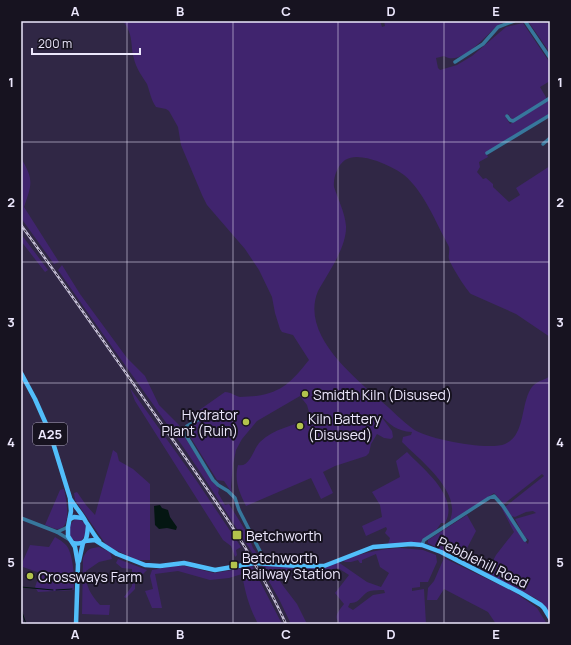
<svg xmlns="http://www.w3.org/2000/svg" width="571" height="645" viewBox="0 0 571 645" font-family="Manrope,sans-serif">
	<style>
		.green { fill: #40246e; fill-rule: evenodd }
		.water { fill: #041612 }
		.lines { fill: none; stroke-linecap: round; stroke-linejoin: round }
		.stream { stroke: #041612; stroke-width: 1 }
		.minor { stroke: #37779c; stroke-width: 3.5 }
		.major { stroke: #51befa; stroke-width: 4.5 }
		.rail-casing { stroke: #c4bed5; stroke-width: 2.5 }
		.rail { stroke: #171320; stroke-width: 1; stroke-dasharray: 3; stroke-linecap: butt }
		.grid { fill: none; stroke: #ece7fc; stroke-width: 1; stroke-opacity: 0.55 }
		.poi-dot { fill: #b2c34c; stroke: #171320; stroke-width: 1.5 }
		.labels { text-anchor: middle; dominant-baseline: central; stroke-width: 4; stroke-linejoin: round; paint-order: stroke }
		.shield { fill: #171320; stroke: #aca7ba; stroke-width: 1 }
		.shield-label { font-size: 13px; font-weight: bold; fill: #ece7fc }
		.poi-label { font-size: 14px; fill: #ece7fc; stroke: #171320; text-anchor: start }
		.street-label { font-size: 14px; fill: #ece7fc; stroke: #171320 }
		.neatline { fill: none; stroke: #ece7fc; stroke-width: 1.5 }
		.grid-label { font-size: 13px; text-anchor: middle; font-weight: bold; fill: #ece7fc }
	</style>
	<rect width="100%" height="100%" fill="#302745"/>
	<g class="green">
		<path d="M 123,21 L 380,21 L 382,27 L 385,26 L 384,21 L 507,21 C 504,22 499,24 496,27 C 485,36 461,67 444,56 L 436,58 L 438,68 L 440,70 L 457,65 L 472,56 L 506,27 L 523,23 L 550,63 L 550,81 L 540,87 L 547,99 L 514,119 L 512,119 L 508,114 L 505,116 L 510,124 L 550,100 L 550,113 L 486,153 L 488,157 L 479,162 L 480,167 L 477,172 L 483,179 L 486,178 L 493,184 L 493,187 L 509,202 L 520,195 L 516,188 L 550,166 L 550,337 L 516,314 L 471,294 C 467,291 450,264 449,259 C 448,255 450,251 449,247 C 448,244 446,242 445,239 C 434,218 423,191 404,175 C 396,169 387,165 377,161 C 368,158 354,154 345,160 C 337,166 333,178 334,187 C 338,199 345,213 346,226 C 347,247 328,273 318,291 C 300,334 353,376 381,401 C 392,410 402,421 413,429 C 427,439 489,451 505,444 C 524,436 521,409 529,392 C 535,380 542,382 550,376 L 550,614 L 544,605 L 535,598 L 489,575 L 487,572 L 496,555 L 514,532 L 499,503 L 512,520 L 523,539 L 528,544 L 529,540 L 525,537 L 515,519 L 536,513 L 533,511 L 526,512 L 515,517 L 511,516 L 505,507 L 544,476 L 542,474 L 504,504 L 494,493 L 452,521 L 450,520 C 462,492 420,460 402,442 L 403,437 L 411,435 L 412,432 C 396,431 391,425 380,415 L 392,431 L 393,437 L 391,439 L 384,438 L 377,434 L 371,444 L 369,453 L 366,456 L 335,466 L 323,472 L 333,493 L 321,499 L 311,478 L 246,506 C 239,492 234,480 238,465 C 250,468 253,449 260,442 C 273,429 294,425 311,419 L 307,405 L 300,396 L 257,421 L 242,439 L 236,450 L 233,464 L 231,487 L 232,493 L 224,481 L 217,480 L 186,430 L 191,425 L 206,417 L 204,415 L 193,421 L 188,418 L 225,392 C 231,392 235,396 240,397 C 245,397 251,396 256,396 C 283,392 292,381 309,360 L 293,335 L 282,332 L 280,329 L 275,313 L 272,297 L 259,270 L 245,249 L 207,205 L 202,195 L 181,145 L 178,127 L 169,111 L 166,109 L 156,107 C 151,100 150,92 147,84 C 142,76 136,68 134,59 C 130,43 134,36 123,21 Z"/>
		<path d="M 528,21 L 538,21 L 539,23 L 547,23 L 550,27 L 550,53 Z"/>
		<path d="M 21,158 C 34,180 32,184 24,207 L 59,262 L 54,264 L 21,218 Z"/>
		<path d="M 21,234 L 48,270 L 45,272 L 21,241 Z"/>
		<path d="M 62,265 L 80,294 L 127,358 L 145,376 L 159,405 L 179,425 L 180,429 L 212,481 L 219,489 L 218,493 L 225,505 L 229,504 L 247,533 L 253,548 L 260,558 L 257,560 C 229,517 202,473 172,431 C 134,377 95,324 58,270 Z"/>
		<path d="M 130,388 L 196,480 L 241,547 L 236,550 L 237,555 L 235,557 L 231,546 L 223,540 L 135,401 Z"/>
		<path d="M 113,450 L 117,453 L 119,461 L 133,469 L 150,484 L 150,560 L 137,560 L 107,546 L 75,500 L 74,493 L 77,492 L 86,505 L 95,515 Z"/>
		<path d="M 407,452 C 423,469 460,497 445,523 L 441,523 L 437,529 L 420,543 L 388,544 L 390,538 L 385,533 L 387,529 L 386,527 L 366,536 L 362,526 L 382,517 L 380,505 L 372,492 L 400,477 L 396,461 Z"/>
		<path d="M 64,489 C 66,498 73,529 57,529 C 54,529 49,526 45,525 L 60,490 Z"/>
		<path d="M 467,515 L 476,531 L 463,556 L 461,555 L 460,557 L 448,551 L 447,553 L 428,543 L 428,540 Z"/>
		<path d="M 76,519 C 89,520 88,535 80,542 C 67,542 66,524 76,519 Z"/>
		<path d="M 55,537 C 60,540 67,544 69,550 C 74,562 74,578 74,590 L 38,592 L 35,587 L 40,573 L 23,567 L 23,561 L 30,545 L 49,547 Z"/>
		<path d="M 99,547 L 110,552 L 112,559 L 99,562 L 86,571 C 85,586 91,595 100,605 L 110,605 L 109,615 L 82,614 L 83,558 C 87,549 90,548 99,547 Z"/>
		<path d="M 401,548 L 423,550 L 436,555 L 437,562 L 428,582 L 420,582 L 420,587 L 412,588 L 412,591 L 424,589 L 426,624 L 341,624 C 332,617 339,611 344,604 L 335,593 L 349,575 L 338,568 L 323,571 L 278,571 L 275,574 L 284,587 L 297,604 L 307,624 L 291,624 L 279,599 L 262,569 L 263,565 L 298,568 L 338,562 L 367,582 L 381,587 L 389,573 L 380,567 L 376,554 L 362,560 L 362,563 L 360,563 L 358,560 L 351,562 L 345,562 L 343,560 C 364,553 378,549 401,548 ZM 384,590 L 385,593 L 373,595 L 353,610 L 348,607 L 350,603 C 360,604 362,593 370,591 C 374,590 380,590 384,590 Z"/>
		<path d="M 444,558 L 516,593 L 537,608 L 547,624 L 496,624 L 488,612 L 444,589 L 437,600 L 427,600 L 428,588 L 434,581 Z"/>
		<path d="M 118,559 L 147,570 L 139,578 L 135,580 L 135,589 L 126,598 L 124,597 L 132,586 L 132,569 L 122,568 L 116,563 Z"/>
		<path d="M 174,566 L 185,566 L 214,573 L 239,569 L 247,566 L 252,566 L 282,624 L 258,624 C 249,607 245,592 242,574 L 229,578 L 210,580 L 178,571 L 155,574 L 162,608 L 152,608 L 145,591 L 153,589 L 150,576 L 152,570 Z"/>
	</g>
	<path class="water" d="M 160,505 L 162,508 L 168,510 L 170,517 L 177,527 L 176,530 L 167,528 L 159,529 L 155,525 L 154,506 Z"/>
	<g class="lines">
		<g class="stream">
			<path d="M 21,587 L 53,590"/>
			<path d="M 56,590 L 72,589"/>
			<path d="M 21,609 L 26,624"/>
		</g>
		<g class="minor">
			<path d="M 525,21 L 550,58"/>
			<path d="M 455,62 L 483,44 L 498,27 L 514,21"/>
			<path d="M 507,116 L 510,120 L 513,121 L 550,98"/>
			<path d="M 543,144 L 550,138"/>
			<path d="M 487,153 L 550,115"/>
			<path d="M 205,416 L 187,426 L 184,430 L 184,432 L 213,480 L 218,485 L 228,491 L 235,498 L 239,510 L 263,557 L 264,564"/>
			<path d="M 21,518 L 57,532 L 70,540"/>
			<path d="M 57,532 L 68,527"/>
			<path d="M 422,545 L 424,540 L 489,498 L 494,496 L 503,506 L 525,540"/>
		</g>
		<g class="major">
			<path d="M 21,373 L 35,399 L 50,433 L 70,498 L 71,511 L 68,527 L 68,536 L 75,547 L 78,564 L 76,624"/>
			<path d="M 71,500 C 76,508 82,514 86,522 C 91,529 94,535 99,541"/>
			<path d="M 70,519 L 74,517 L 83,518"/>
			<path d="M 85,541 L 95,540 L 117,554 L 145,565 L 160,566 L 184,563 L 215,570 L 255,563 L 298,566 L 324,566 L 373,547 L 411,544 L 422,545 L 441,552 L 521,593 L 541,605 L 544,608 L 550,618"/>
			<path d="M 73,543 C 87,546 87,538 88,526"/>
			<path d="M 79,561 L 83,543"/>
		</g>
		<g class="rail-casing">
			<path id="rail" d="M 21,225 C 67,288 111,352 156,416 C 203,483 252,549 286,624"/>
		</g>
		<use href="#rail" class="rail"/>
	</g>
	<path class="grid" d="M 127,21 L 127,624M 233,21 L 233,624M 338,21 L 338,624M 444,21 L 444,624M 21,142 L 550,142M 21,262 L 550,262M 21,383 L 550,383M 21,503 L 550,503"/>
	<g class="poi-dot">
		<circle cx="305" cy="394" r="4"/>
		<circle cx="246" cy="422" r="4"/>
		<circle cx="300" cy="426" r="4"/>
		<rect x="232" y="530" width="10" height="10" rx="2"/>
		<rect x="230" y="561" width="8" height="8" rx="2"/>
		<circle cx="30" cy="576" r="4"/>
	</g>
	<g class="labels">
		<rect class="shield" x="33" y="423" width="34" height="22" rx="3"/>
		<g class="shield-label">
			<text x="50" y="434">A25</text>
		</g>
		<g class="poi-label">
			<text x="313" y="394">Smidth Kiln (Disused)</text>
			<text x="238" y="414" text-anchor="end">Hydrator<tspan x="238" dy="16">Plant (Ruin)</tspan></text>
			<text x="308" y="418">Kiln Battery<tspan x="308" dy="16">(Disused)</tspan></text>
			<text x="246" y="535">Betchworth</text>
			<text x="242" y="557">Betchworth<tspan x="242" dy="16">Railway Station</tspan></text>
			<text x="38" y="576">Crossways Farm</text>
		</g>
		<g class="street-label">
			<text transform="translate(483 562) rotate(26)">Pebblehill Road</text>
		</g>
	</g>
	<rect width="571" height="645" fill="none" stroke="#171320" stroke-width="44"/>
	<path d="M32 48v6h108v-6" fill="none" stroke="#ece7fc" stroke-width="2"/>
	<text x="38" y="48" font-size="12" fill="#ece7fc" stroke="#171320" stroke-width="3" paint-order="stroke">200 m</text>
	<rect x="22" y="22" width="527" height="601" class="neatline"/>
	<g class="grid-label">
		<text x="75" y="16">A</text>
		<text x="180" y="16">B</text>
		<text x="286" y="16">C</text>
		<text x="391" y="16">D</text>
		<text x="496" y="16">E</text>
		<text x="11" y="87">1</text>
		<text x="560" y="87">1</text>
		<text x="11" y="207">2</text>
		<text x="560" y="207">2</text>
		<text x="11" y="327">3</text>
		<text x="560" y="327">3</text>
		<text x="11" y="447">4</text>
		<text x="560" y="447">4</text>
		<text x="11" y="567">5</text>
		<text x="560" y="567">5</text>
		<text x="75" y="639">A</text>
		<text x="180" y="639">B</text>
		<text x="286" y="639">C</text>
		<text x="391" y="639">D</text>
		<text x="496" y="639">E</text>
	</g>
</svg>
